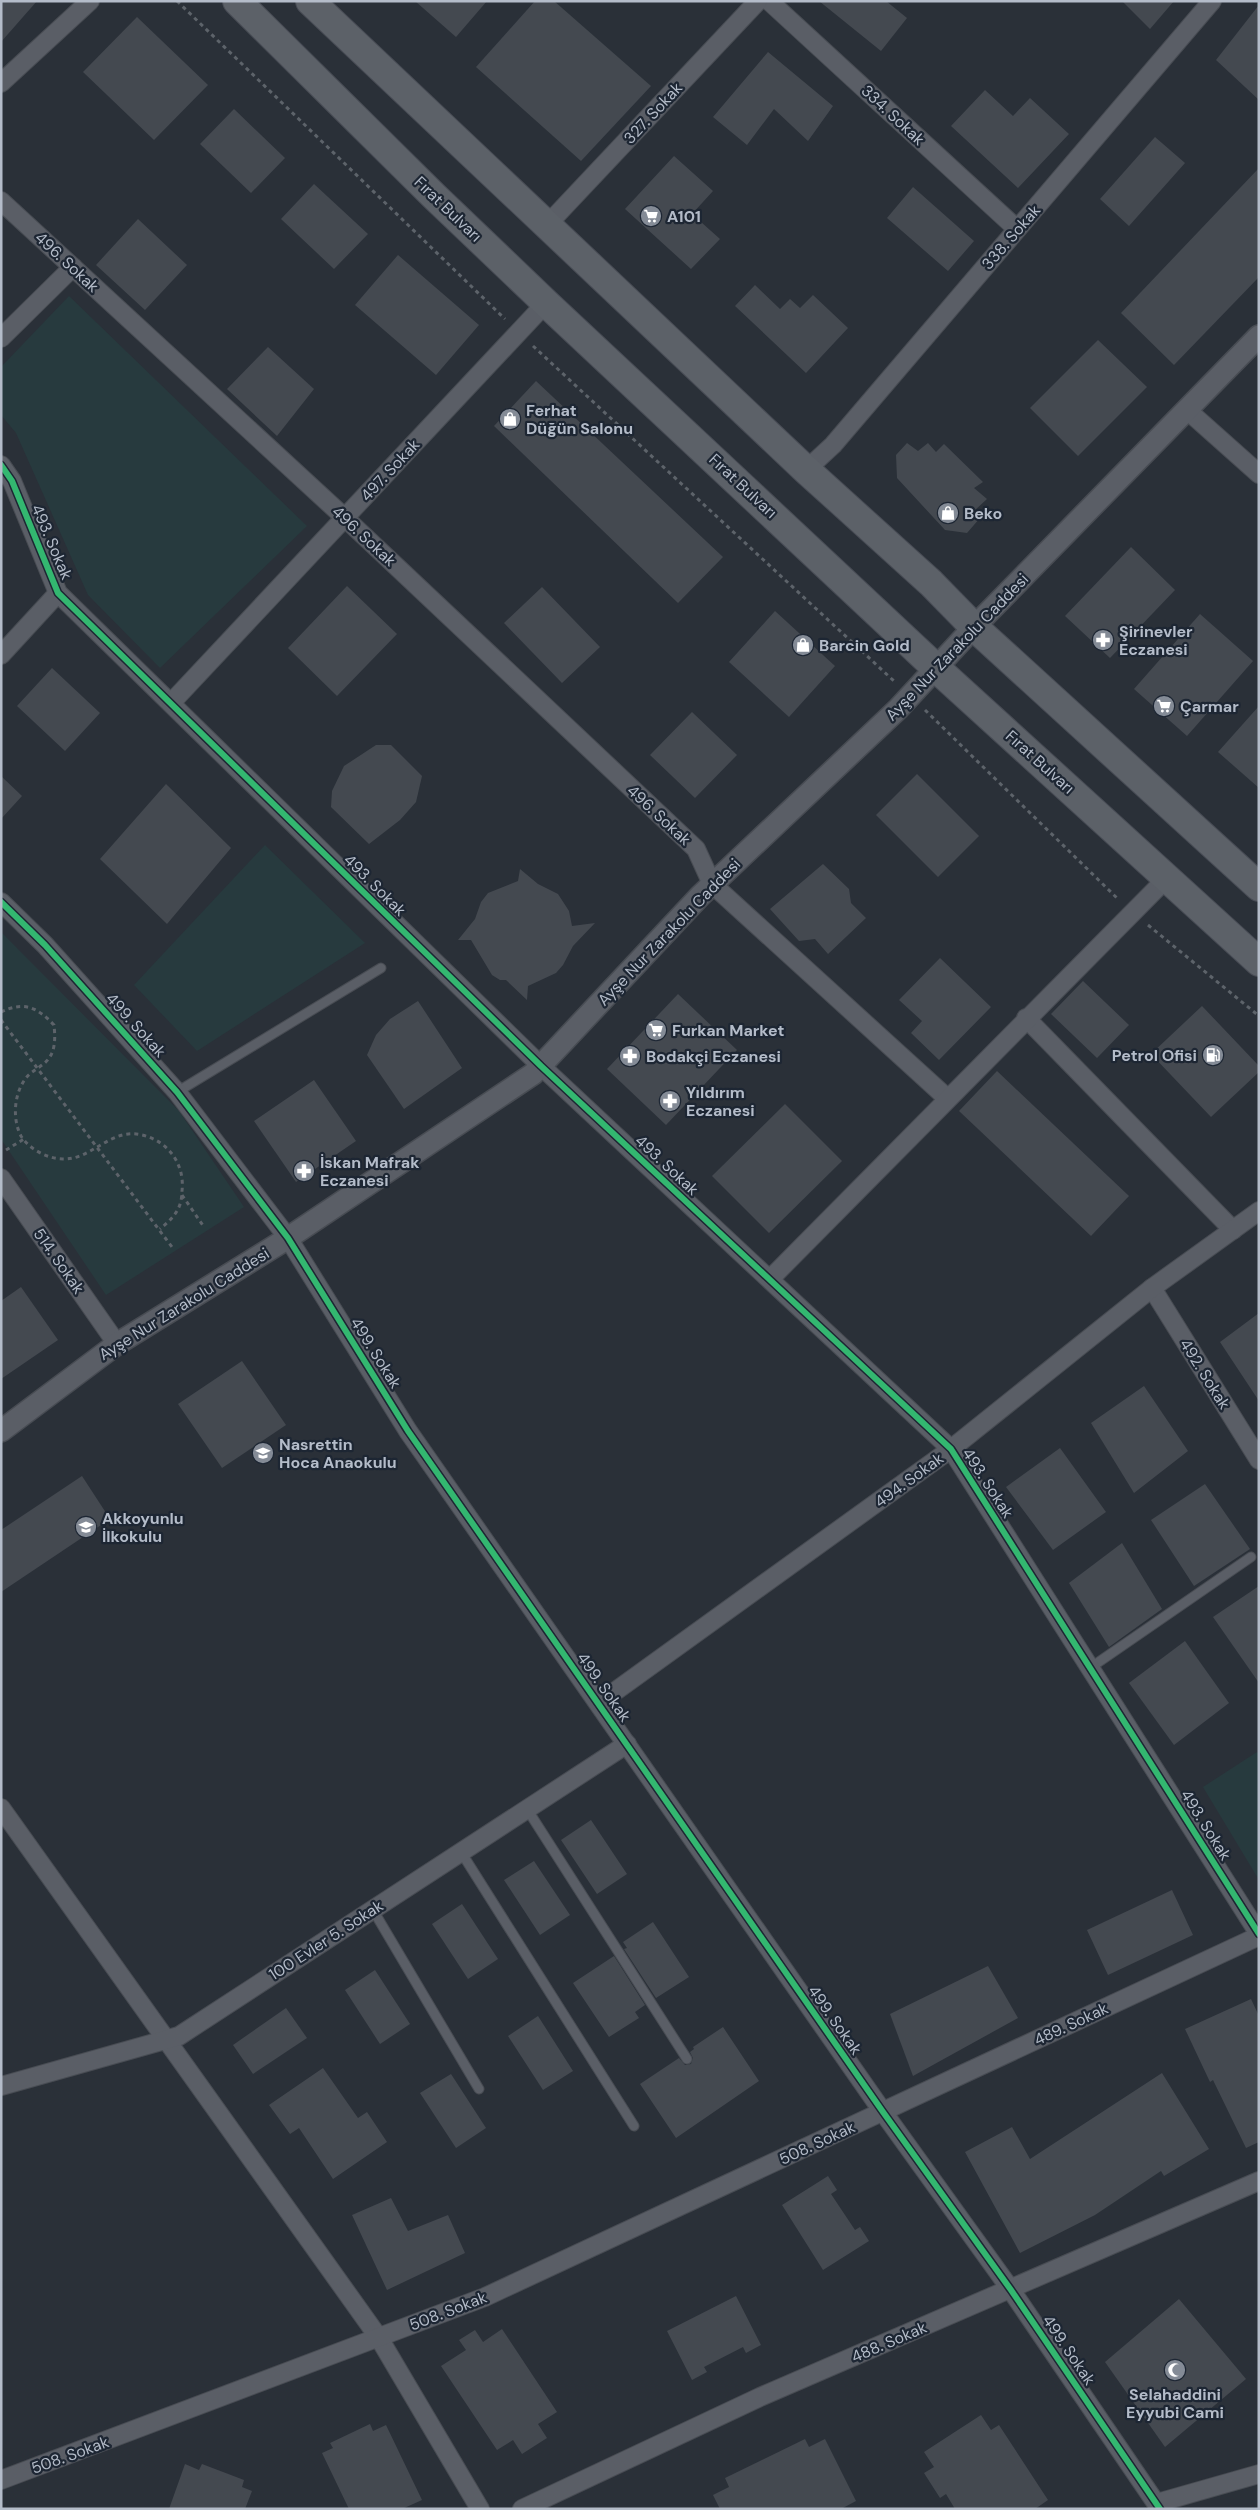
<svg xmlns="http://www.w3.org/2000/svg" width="1260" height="2510" viewBox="0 0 1260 2510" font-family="'DM Sans',sans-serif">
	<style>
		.green { fill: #273a3e }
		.building { fill: #444950 }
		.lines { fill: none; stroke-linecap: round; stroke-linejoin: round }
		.service-casing { stroke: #484c53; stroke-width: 11 }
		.minor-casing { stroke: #484c53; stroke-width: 20 }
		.tertiary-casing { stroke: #484c53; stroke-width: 24 }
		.primary-casing { stroke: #484c55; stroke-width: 30 }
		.path { stroke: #5d636a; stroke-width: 3; stroke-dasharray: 4 4; stroke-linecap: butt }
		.service { stroke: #5a5e66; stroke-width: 9 }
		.minor { stroke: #5a5e66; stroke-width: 18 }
		.tertiary { stroke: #5a5e66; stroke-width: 21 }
		.primary { stroke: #5c6168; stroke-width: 28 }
		.cycleway-casing { stroke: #1d2633; stroke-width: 9 }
		.cycleway { stroke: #33b770; stroke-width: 6 }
		.labels { text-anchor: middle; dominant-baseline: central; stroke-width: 4.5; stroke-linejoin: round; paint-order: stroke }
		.street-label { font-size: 16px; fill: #b4bcc9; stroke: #1d2633 }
		.poi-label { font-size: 16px; font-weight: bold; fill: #b4bcc9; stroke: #1d2633; text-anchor: start }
	</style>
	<rect width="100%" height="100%" fill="#2a3038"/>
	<g class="green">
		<path d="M 69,296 L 307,526 L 160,668 L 88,595 L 16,433 L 1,415 L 1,367 Z"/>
		<path d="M 265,845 L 365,943 L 197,1051 L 134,985 Z"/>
		<path d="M 1,932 L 179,1111 L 244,1207 L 106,1295 L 1,1139 Z"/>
		<path d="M 1257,1752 L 1259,1754 L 1259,1880 L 1203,1787 Z"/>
	</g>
	<g class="building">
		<path d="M 1,1 L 37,1 L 1,42 Z"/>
		<path d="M 415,1 L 487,1 L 456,37 Z"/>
		<path d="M 535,1 L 554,1 L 651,86 L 581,161 L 476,67 Z"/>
		<path d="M 819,1 L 886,1 L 907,18 L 881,51 Z"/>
		<path d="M 1122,1 L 1174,1 L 1150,29 Z"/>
		<path d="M 1259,5 L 1259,100 L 1216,60 Z"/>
		<path d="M 137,17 L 208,85 L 154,140 L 83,72 Z"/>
		<path d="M 768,52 L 833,106 L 808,141 L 774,109 L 747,145 L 713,117 Z"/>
		<path d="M 985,90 L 1013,116 L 1030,98 L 1069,134 L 1018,188 L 951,126 Z"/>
		<path d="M 234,109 L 285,158 L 251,193 L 200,144 Z"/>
		<path d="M 1155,137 L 1185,163 L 1129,226 L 1100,199 Z"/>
		<path d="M 674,156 L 713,191 L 692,214 L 720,239 L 691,269 L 625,209 Z"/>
		<path d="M 1259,168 L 1259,277 L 1174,365 L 1121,313 Z"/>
		<path d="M 314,184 L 368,234 L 334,269 L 281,219 Z"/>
		<path d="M 913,187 L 974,241 L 948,271 L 887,218 Z"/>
		<path d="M 138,219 L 187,265 L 145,310 L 96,265 Z"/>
		<path d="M 398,255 L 479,325 L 436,375 L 355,305 Z"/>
		<path d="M 755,285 L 780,309 L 790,299 L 800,308 L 813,295 L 848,328 L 806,373 L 735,306 Z"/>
		<path d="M 1098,340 L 1147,387 L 1078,456 L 1030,408 Z"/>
		<path d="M 268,347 L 314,389 L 277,436 L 227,389 Z"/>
		<path d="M 536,381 L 723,557 L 678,603 L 494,426 Z"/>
		<path d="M 907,443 L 918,451 L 928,443 L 936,452 L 944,444 L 983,482 L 974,488 L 987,499 L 974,511 L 980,518 L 967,533 L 945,530 L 897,478 L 896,455 Z"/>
		<path d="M 1131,547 L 1175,590 L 1110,658 L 1065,616 Z"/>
		<path d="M 347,586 L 397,634 L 337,696 L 288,648 Z"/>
		<path d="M 542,587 L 600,647 L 562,683 L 504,623 Z"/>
		<path d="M 775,611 L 835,666 L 789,717 L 729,662 Z"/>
		<path d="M 1200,614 L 1253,661 L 1187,736 L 1134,689 Z"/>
		<path d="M 52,668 L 100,713 L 65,751 L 17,706 Z"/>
		<path d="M 1259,706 L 1259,788 L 1218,752 Z"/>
		<path d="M 692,712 L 737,755 L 695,798 L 650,755 Z"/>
		<path d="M 376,745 L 391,745 L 422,776 L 416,802 L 400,820 L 369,844 L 331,807 L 332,791 L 344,766 Z"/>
		<path d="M 917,774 L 979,836 L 938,877 L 876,815 Z"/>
		<path d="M 1,776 L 22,796 L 1,819 Z"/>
		<path d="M 166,784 L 231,848 L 167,924 L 100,859 Z"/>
		<path d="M 823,864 L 849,889 L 851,903 L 866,918 L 828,954 L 815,939 L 799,941 L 770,909 Z"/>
		<path d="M 520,869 L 538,884 L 558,894 L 569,911 L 572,926 L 595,923 L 573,946 L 563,965 L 556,973 L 528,986 L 527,1000 L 506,980 L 500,980 L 492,975 L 471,940 L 458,940 L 475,919 L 481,902 L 488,893 L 518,881 Z"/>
		<path d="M 940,958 L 991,1007 L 939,1060 L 911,1033 L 922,1021 L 899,1000 Z"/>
		<path d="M 1083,981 L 1129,1025 L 1097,1058 L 1051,1014 Z"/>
		<path d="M 678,994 L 737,1050 L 666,1125 L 607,1069 Z"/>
		<path d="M 418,1001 L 462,1068 L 404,1109 L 367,1055 L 376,1035 L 390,1019 Z"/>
		<path d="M 1202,1006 L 1259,1066 L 1259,1072 L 1211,1117 L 1151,1054 Z"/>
		<path d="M 997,1071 L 1129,1196 L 1091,1236 L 959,1111 Z"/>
		<path d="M 314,1080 L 356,1141 L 296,1182 L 254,1121 Z"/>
		<path d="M 785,1104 L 842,1161 L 769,1233 L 712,1176 Z"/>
		<path d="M 21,1287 L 58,1340 L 1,1379 L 1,1301 Z"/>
		<path d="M 1259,1313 L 1259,1401 L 1220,1342 Z"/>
		<path d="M 242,1361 L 286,1425 L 222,1468 L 178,1404 Z"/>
		<path d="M 1144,1386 L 1188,1451 L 1134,1493 L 1091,1423 Z"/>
		<path d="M 1060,1448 L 1106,1512 L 1053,1550 L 1006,1487 Z"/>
		<path d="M 82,1476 L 110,1519 L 1,1592 L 1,1530 Z"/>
		<path d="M 1205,1484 L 1250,1549 L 1194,1586 L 1151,1520 Z"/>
		<path d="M 1122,1543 L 1162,1609 L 1109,1647 L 1069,1583 Z"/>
		<path d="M 1259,1586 L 1259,1683 L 1213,1617 Z"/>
		<path d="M 1185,1641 L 1229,1703 L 1174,1745 L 1129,1683 Z"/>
		<path d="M 591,1820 L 627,1874 L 597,1894 L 561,1840 Z"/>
		<path d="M 534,1861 L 570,1915 L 540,1935 L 504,1880 Z"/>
		<path d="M 1172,1890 L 1193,1935 L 1108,1975 L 1087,1930 Z"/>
		<path d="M 462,1904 L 498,1959 L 468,1979 L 432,1924 Z"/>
		<path d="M 653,1922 L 689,1977 L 656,1998 L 624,1949 L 627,1948 L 623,1942 Z"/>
		<path d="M 614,1956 L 645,2005 L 635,2012 L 639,2018 L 609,2037 L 573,1983 Z"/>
		<path d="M 988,1966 L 1018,2018 L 913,2076 L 890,2014 Z"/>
		<path d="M 375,1970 L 410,2024 L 380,2044 L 345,1990 Z"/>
		<path d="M 1251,1999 L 1259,2016 L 1259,2142 L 1246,2148 L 1213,2080 L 1210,2082 L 1185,2029 Z"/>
		<path d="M 286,2008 L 307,2038 L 253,2074 L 233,2045 Z"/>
		<path d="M 538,2016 L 573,2071 L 543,2090 L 508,2036 Z"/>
		<path d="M 723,2027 L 759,2081 L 676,2138 L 640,2084 L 679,2058 L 685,2065 L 691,2064 L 693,2058 L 690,2052 L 694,2049 L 693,2047 Z"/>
		<path d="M 323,2068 L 358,2118 L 367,2112 L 387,2142 L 333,2179 L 299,2128 L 290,2134 L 269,2105 Z"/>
		<path d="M 1162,2073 L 1209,2149 L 1164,2176 L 1161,2171 L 1095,2215 L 1020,2253 L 965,2152 L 1012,2127 L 1030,2159 Z"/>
		<path d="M 451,2074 L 486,2128 L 456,2148 L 420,2093 Z"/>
		<path d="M 828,2176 L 837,2190 L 831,2194 L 855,2230 L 860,2227 L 869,2241 L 823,2270 L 782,2205 Z"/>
		<path d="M 391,2198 L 408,2231 L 448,2215 L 465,2253 L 387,2290 L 352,2215 Z"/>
		<path d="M 736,2296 L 761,2345 L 746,2353 L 743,2347 L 704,2367 L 707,2372 L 692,2380 L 667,2331 Z"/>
		<path d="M 1179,2299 L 1246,2379 L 1165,2447 L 1105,2362 Z"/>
		<path d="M 502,2329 L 557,2412 L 538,2424 L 547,2438 L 522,2454 L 513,2440 L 497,2450 L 441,2366 L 466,2350 L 459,2340 L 475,2330 L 483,2342 Z"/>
		<path d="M 981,2415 L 991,2430 L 999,2425 L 1048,2500 L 1035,2509 L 955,2509 L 946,2494 L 940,2498 L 924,2473 L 934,2467 L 924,2452 Z"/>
		<path d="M 370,2424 L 373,2431 L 386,2425 L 422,2500 L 402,2509 L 349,2509 L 322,2453 L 333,2448 L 330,2443 Z"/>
		<path d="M 805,2439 L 809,2447 L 825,2439 L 856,2501 L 841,2509 L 720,2509 L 713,2495 L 729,2487 L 725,2478 Z"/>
		<path d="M 185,2464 L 199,2470 L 202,2464 L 244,2480 L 242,2487 L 252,2491 L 245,2509 L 169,2509 Z"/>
	</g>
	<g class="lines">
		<g class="service-casing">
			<g id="service">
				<path d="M 177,1092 L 381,968"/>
				<path d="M 1090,1668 L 1251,1557"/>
				<path d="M 527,1809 L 687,2059"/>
				<path d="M 461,1852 L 634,2126"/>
				<path d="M 373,1910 L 479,2089"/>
			</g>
		</g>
		<g class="minor-casing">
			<g id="minor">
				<path d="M 769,1 L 1017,229"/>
				<path d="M 1,83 L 90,1"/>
				<path d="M 1,201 L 345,518 L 696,849 L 712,884 L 947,1098"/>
				<path d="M 547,225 L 758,1"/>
				<path d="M 1,338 L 73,267"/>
				<path d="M 1186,409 L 1259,474"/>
				<path d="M 1,465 L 12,481 L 58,593 L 541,1066 L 951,1449 L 1259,1934"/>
				<path d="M 806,470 L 833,445 L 1212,1"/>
				<path d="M 1,655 L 58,593"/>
				<path d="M 171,703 L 546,303"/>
				<path d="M 1,902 L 45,945 L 177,1092 L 288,1238 L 408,1431 L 883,2112 L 1011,2290 L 1160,2509"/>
				<path d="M 1026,1018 L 1233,1230"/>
				<path d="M 1,1178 L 117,1344"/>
				<path d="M 770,1279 L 1167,878"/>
				<path d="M 1152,1288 L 1259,1460"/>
				<path d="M 599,1703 L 951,1449 L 1152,1288 L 1259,1211"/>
				<path d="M 1,1808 L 379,2338 L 480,2509"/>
				<path d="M 1,2086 L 179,2036 L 627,1744"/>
				<path d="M 1,2480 L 485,2297 L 1259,1936"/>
				<path d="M 1157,2503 L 1259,2474"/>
				<path d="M 522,2509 L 760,2397 L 1259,2181"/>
			</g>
		</g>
		<g class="tertiary-casing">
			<path id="tertiary" d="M 1,1431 L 117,1344 L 288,1238 L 533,1074 L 700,896 L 898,709 L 974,627 L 1259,336"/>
		</g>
		<g class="primary-casing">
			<g id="primary">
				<path d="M 237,1 L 434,196 L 546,303 L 936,668 L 1259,962"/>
				<path d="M 310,1 L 806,470 L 931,583 L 974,627 L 1259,887"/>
			</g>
		</g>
		<g class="path">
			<path d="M 177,1 L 505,319"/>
			<path d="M 533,346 L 895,682"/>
			<path d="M 925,710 L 1119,900"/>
			<path d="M 1148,925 L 1259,1016"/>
			<path d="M 1,1012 C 24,1001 37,1007 54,1025 C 55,1035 56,1049 49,1058 C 44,1066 32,1070 26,1078 C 14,1093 12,1119 21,1136 C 29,1149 48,1159 63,1159 C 92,1160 111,1127 142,1135 C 168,1141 185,1164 182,1191 C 182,1196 181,1204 178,1209 C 174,1217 167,1223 160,1229"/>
			<path d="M 1,1020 L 172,1247"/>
			<path d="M 6,1150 L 24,1139"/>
			<path d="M 182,1195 L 204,1227"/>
		</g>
		<use href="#service" class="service"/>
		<use href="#minor" class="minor"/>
		<use href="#tertiary" class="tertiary"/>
		<use href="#primary" class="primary"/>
		<g class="cycleway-casing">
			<g id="cycleway">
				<path d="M 1,465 L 12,481 L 58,593 L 541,1066 L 951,1449 L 1259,1934"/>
				<path d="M 1,902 L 45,945 L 177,1092 L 288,1238 L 408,1431 L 883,2112 L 1011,2290 L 1160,2509"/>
			</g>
		</g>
		<use href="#cycleway" class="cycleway"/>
	</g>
	<defs>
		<g id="supermarket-disc" transform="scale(1.125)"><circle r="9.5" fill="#848b96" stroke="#1d2633"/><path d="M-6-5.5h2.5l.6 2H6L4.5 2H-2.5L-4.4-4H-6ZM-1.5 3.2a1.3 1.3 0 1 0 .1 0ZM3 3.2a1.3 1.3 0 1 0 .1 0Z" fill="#fff"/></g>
		<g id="shop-disc" transform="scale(1.125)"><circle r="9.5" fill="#848b96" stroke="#1d2633"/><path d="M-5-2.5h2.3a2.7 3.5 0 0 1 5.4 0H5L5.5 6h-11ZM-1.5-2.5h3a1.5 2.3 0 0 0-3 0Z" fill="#fff"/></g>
		<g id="pharmacy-disc" transform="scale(1.125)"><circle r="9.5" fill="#848b96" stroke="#1d2633"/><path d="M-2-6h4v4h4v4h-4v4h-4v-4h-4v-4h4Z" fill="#fff"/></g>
		<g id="fuel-disc" transform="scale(1.125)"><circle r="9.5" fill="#848b96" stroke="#1d2633"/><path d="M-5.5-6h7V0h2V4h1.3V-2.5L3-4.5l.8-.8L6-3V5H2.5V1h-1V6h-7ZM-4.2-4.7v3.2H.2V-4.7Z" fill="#fff"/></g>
		<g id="school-disc" transform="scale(1.125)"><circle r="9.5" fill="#848b96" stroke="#1d2633"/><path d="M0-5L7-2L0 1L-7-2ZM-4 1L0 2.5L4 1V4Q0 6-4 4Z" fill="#fff"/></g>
		<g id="mosque-disc" transform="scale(1.125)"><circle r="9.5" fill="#848b96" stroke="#1d2633"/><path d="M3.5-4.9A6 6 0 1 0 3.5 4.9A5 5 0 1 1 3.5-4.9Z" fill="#fff"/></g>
	</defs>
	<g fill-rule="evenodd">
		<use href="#supermarket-disc" x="651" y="216"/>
		<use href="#shop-disc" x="510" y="419"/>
		<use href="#shop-disc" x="948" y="513"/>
		<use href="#pharmacy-disc" x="1103" y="640"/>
		<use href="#shop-disc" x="803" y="645"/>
		<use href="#supermarket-disc" x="1164" y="706"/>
		<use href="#supermarket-disc" x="656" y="1030"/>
		<use href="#fuel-disc" x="1213" y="1055"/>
		<use href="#pharmacy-disc" x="630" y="1056"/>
		<use href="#pharmacy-disc" x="670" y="1101"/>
		<use href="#pharmacy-disc" x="304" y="1171"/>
		<use href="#school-disc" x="263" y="1453"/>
		<use href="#school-disc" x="86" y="1527"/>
		<use href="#mosque-disc" x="1175" y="2370"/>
	</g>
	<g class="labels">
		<g class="street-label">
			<text transform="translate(653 113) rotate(-47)">327. Sokak</text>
			<text transform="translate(893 115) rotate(43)">334. Sokak</text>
			<text transform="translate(448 209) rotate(44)">Fırat Bulvarı</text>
			<text transform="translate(1011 237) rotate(-49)">338. Sokak</text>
			<text transform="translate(67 262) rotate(43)">496. Sokak</text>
			<text transform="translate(390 470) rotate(-47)">497. Sokak</text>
			<text transform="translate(743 486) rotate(43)">Fırat Bulvarı</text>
			<text transform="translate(364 536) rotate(43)">496. Sokak</text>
			<text transform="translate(52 542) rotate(67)">493. Sokak</text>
			<text transform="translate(957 647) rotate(-46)">Ayşe Nur Zarakolu Caddesi</text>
			<text transform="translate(1040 762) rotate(42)">Fırat Bulvarı</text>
			<text transform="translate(659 815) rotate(43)">496. Sokak</text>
			<text transform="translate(375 885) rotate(45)">493. Sokak</text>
			<text transform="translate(669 932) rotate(-46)">Ayşe Nur Zarakolu Caddesi</text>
			<text transform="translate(136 1025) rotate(48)">499. Sokak</text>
			<text transform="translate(667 1165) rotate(43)">493. Sokak</text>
			<text transform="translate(59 1261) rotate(55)">514. Sokak</text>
			<text transform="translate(184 1304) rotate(-32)">Ayşe Nur Zarakolu Caddesi</text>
			<text transform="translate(376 1353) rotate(58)">499. Sokak</text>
			<text transform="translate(1205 1374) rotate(58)">492. Sokak</text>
			<text transform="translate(909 1480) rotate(-36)">494. Sokak</text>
			<text transform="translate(988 1483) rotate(57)">493. Sokak</text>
			<text transform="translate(604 1687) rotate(55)">499. Sokak</text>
			<text transform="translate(1206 1825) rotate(58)">493. Sokak</text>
			<text transform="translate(326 1940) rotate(-33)">100 Evler 5. Sokak</text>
			<text transform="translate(835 2020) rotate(55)">499. Sokak</text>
			<text transform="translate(1071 2024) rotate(-25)">489. Sokak</text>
			<text transform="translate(817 2143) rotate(-25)">508. Sokak</text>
			<text transform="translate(448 2311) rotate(-21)">508. Sokak</text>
			<text transform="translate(889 2342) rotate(-23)">488. Sokak</text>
			<text transform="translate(1069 2350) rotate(56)">499. Sokak</text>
			<text transform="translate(70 2455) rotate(-20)">508. Sokak</text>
		</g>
		<g class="poi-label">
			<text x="667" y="216">A101</text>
			<text x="526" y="410">Ferhat<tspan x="526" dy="18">Düğün Salonu</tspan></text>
			<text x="964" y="513">Beko</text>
			<text x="1119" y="631">Şirinevler<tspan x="1119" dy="18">Eczanesi</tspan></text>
			<text x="819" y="645">Barcin Gold</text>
			<text x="1180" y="706">Çarmar</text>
			<text x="672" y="1030">Furkan Market</text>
			<text x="1197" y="1055" text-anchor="end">Petrol Ofisi</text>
			<text x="646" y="1056">Bodakçi Eczanesi</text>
			<text x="686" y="1092">Yıldırım<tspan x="686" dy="18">Eczanesi</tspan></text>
			<text x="320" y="1162">İskan Mafrak<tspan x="320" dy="18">Eczanesi</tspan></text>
			<text x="279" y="1444">Nasrettin<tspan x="279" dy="18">Hoca Anaokulu</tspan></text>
			<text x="102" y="1518">Akkoyunlu<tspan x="102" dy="18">İlkokulu</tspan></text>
			<text x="1175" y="2394" text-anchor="middle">Selahaddini<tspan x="1175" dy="18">Eyyubi Cami</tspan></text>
		</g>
	</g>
	<rect width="1260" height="2510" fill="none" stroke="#b4bcc9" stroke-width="5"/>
</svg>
